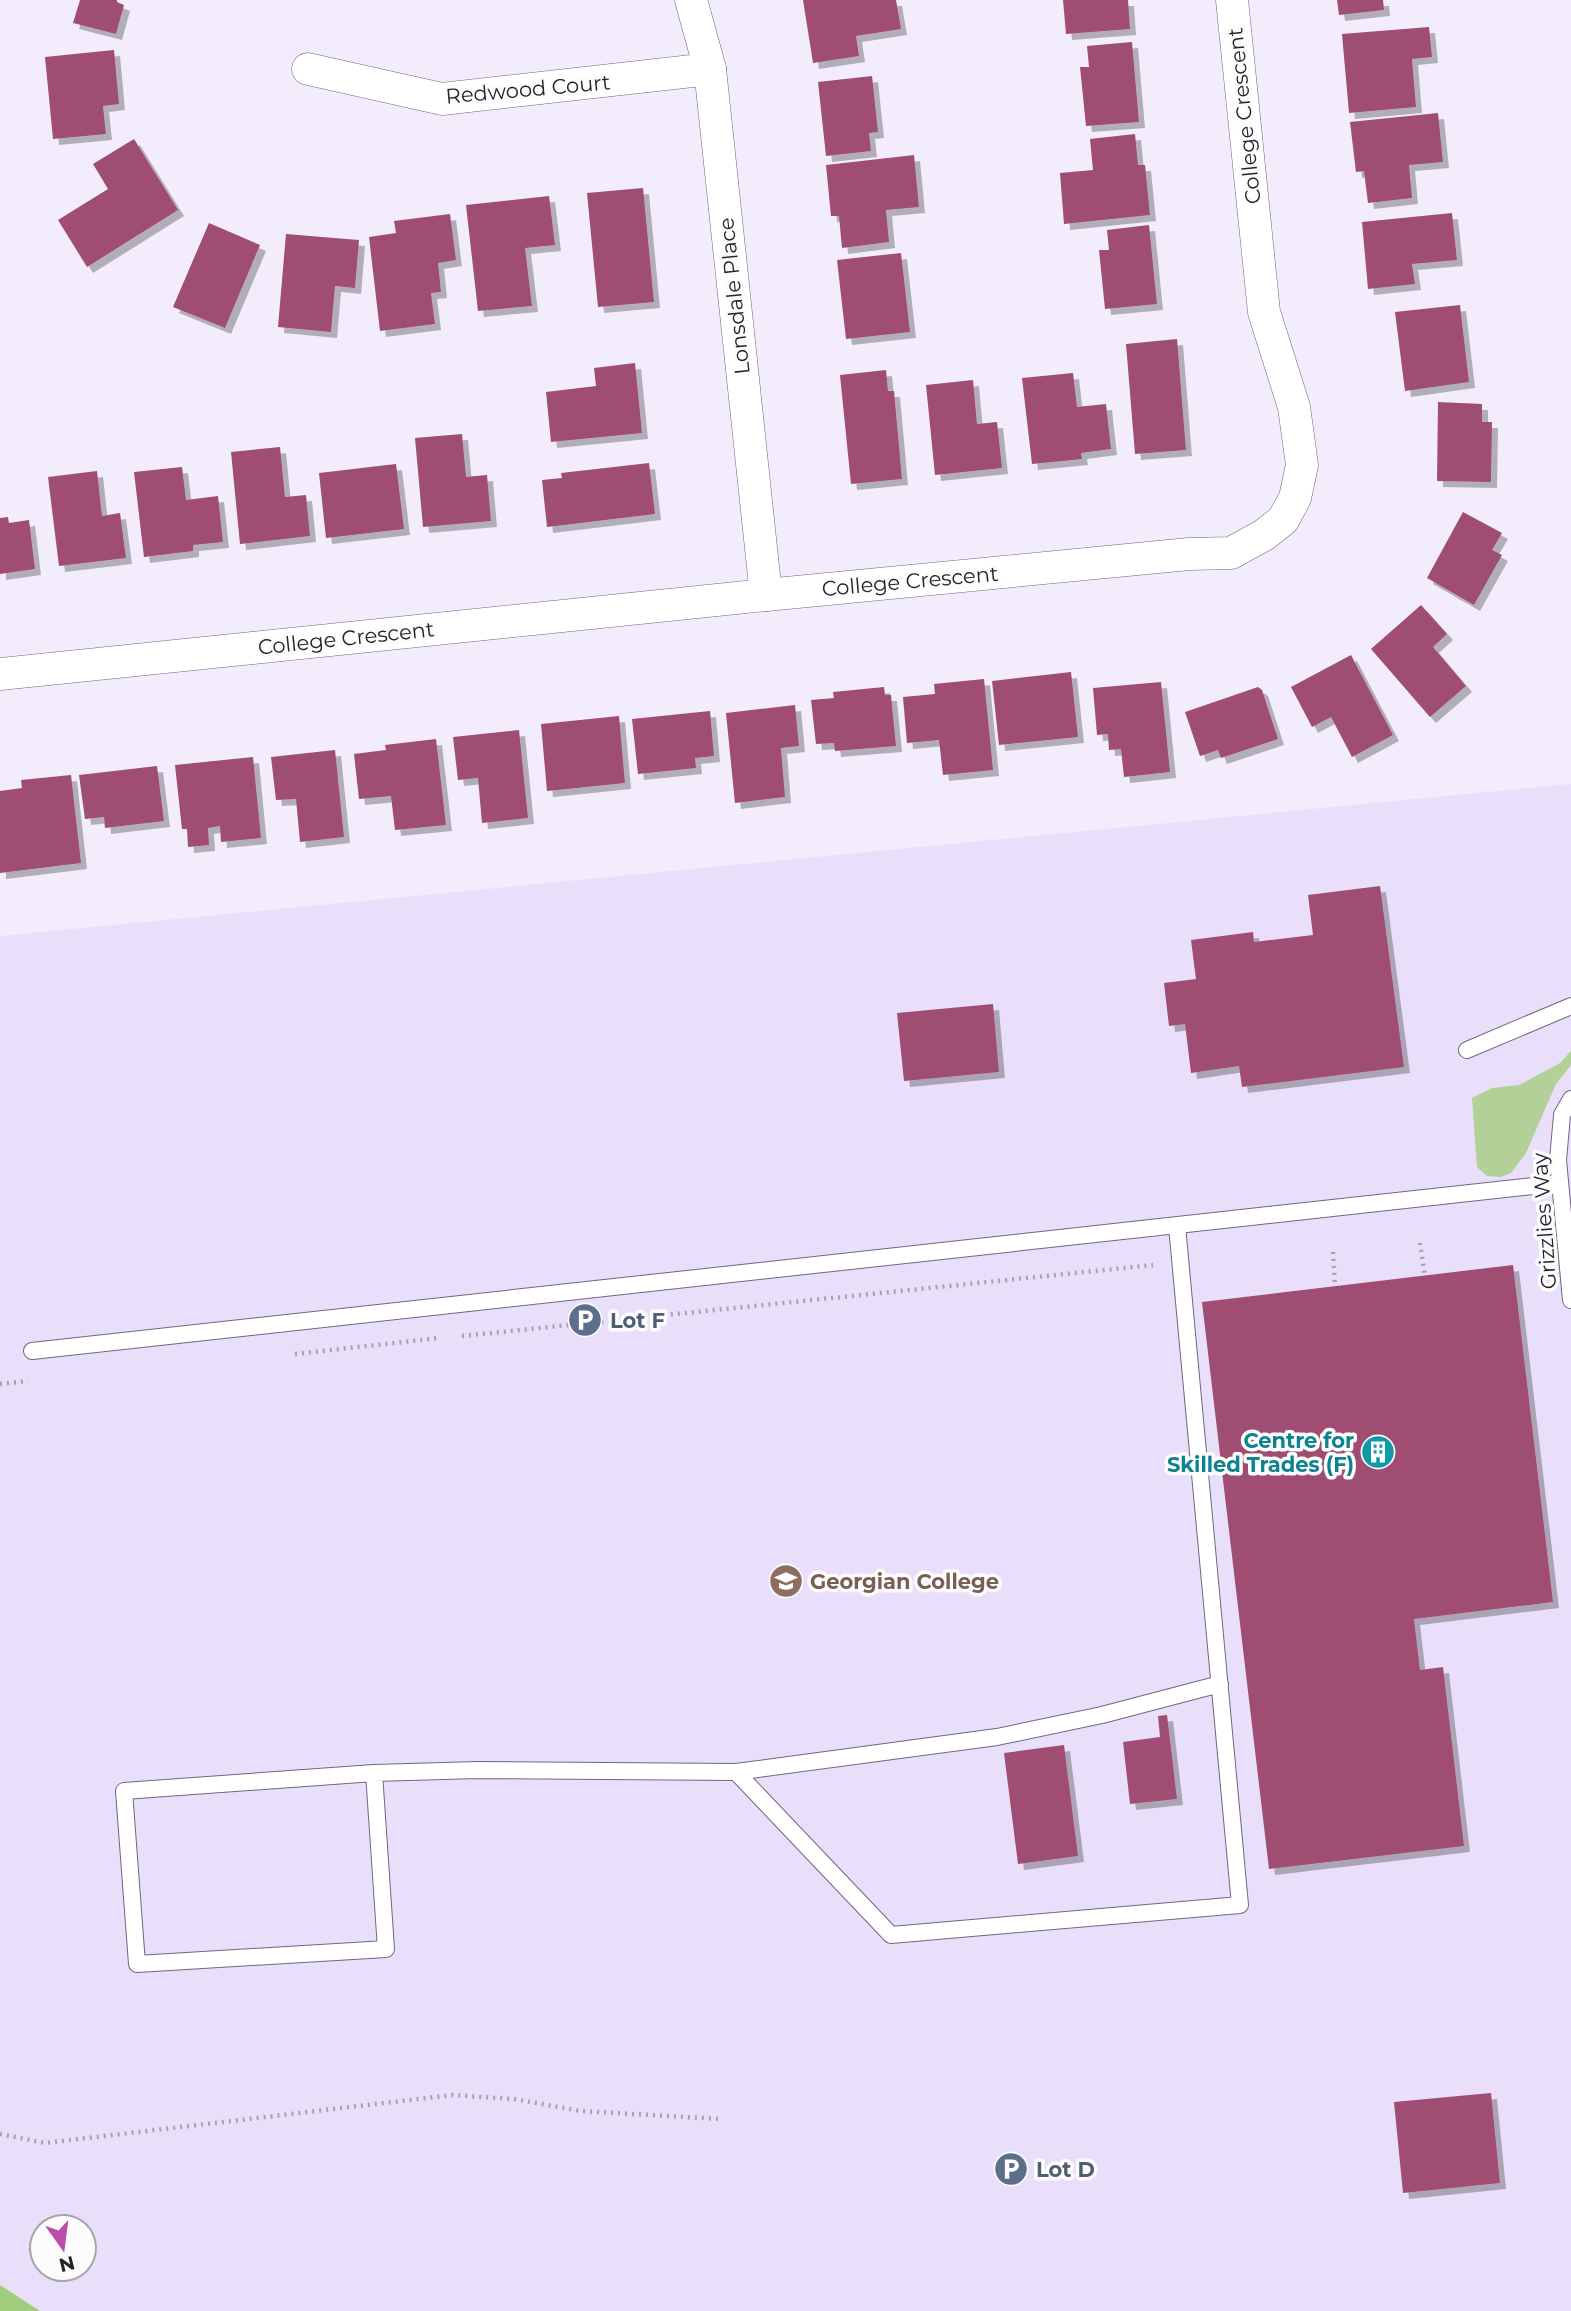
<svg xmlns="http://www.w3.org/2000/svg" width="1571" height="2311" viewBox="0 0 1571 2311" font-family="Montserrat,sans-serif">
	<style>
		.built { fill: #e9dffa; fill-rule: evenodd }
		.green { fill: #b2d098 }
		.forest { fill: #a1cc7b }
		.building { fill: #9f4d72; filter: url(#shadow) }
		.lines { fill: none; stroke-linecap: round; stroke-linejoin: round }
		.lane-casing { stroke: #70677e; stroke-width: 18 }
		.street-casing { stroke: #70677e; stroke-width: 33 }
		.path { stroke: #a6a1af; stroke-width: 4.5; stroke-dasharray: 2 5; stroke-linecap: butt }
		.lane { stroke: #fff; stroke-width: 16 }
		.street { stroke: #fff; stroke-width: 32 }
		.labels { text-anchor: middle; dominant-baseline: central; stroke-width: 7; stroke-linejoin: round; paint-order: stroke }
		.street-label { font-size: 21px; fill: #26222c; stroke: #fcfcfc }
		.service-label { font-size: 21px; font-weight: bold; fill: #4e5e75; stroke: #fcfcfc; text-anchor: start }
		.culture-label { font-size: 21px; font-weight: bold; fill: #0d838f; stroke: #fcfcfc; text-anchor: end }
		.education-label { font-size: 21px; font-weight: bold; fill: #785e54; stroke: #fcfcfc; text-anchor: start }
	</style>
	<defs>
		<filter id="shadow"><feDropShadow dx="6" dy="6" stdDeviation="0" flood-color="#0004"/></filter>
	</defs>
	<rect width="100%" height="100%" fill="#f2ecfc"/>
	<path class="built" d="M 1571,784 L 1571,2311 L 41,2311 L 0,2285 L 0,936 ZM 42,2227 L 84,2227 L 84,2269 L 42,2269 Z"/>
	<path class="green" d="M 1571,1051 L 1571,1065 L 1556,1084 L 1526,1153 L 1511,1173 L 1501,1177 L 1487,1176 L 1477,1167 L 1472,1098 L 1492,1088 L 1519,1085 L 1560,1063 Z"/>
	<path class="forest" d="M 0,2285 L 40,2311 L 0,2311 Z"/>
	<g class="building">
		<path d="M 80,0 L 117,0 L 117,2 L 124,5 L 116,34 L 73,23 Z"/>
		<path d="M 803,0 L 896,0 L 901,29 L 856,36 L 859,56 L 813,63 Z"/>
		<path d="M 1063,0 L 1128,0 L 1130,29 L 1066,34 Z"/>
		<path d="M 1337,0 L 1383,0 L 1384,10 L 1339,15 Z"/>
		<path d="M 1429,27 L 1432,57 L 1412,59 L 1416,107 L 1349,113 L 1342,34 Z"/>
		<path d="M 1132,42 L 1139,122 L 1086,126 L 1080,67 L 1089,67 L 1087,46 Z"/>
		<path d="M 114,50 L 119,104 L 103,106 L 106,134 L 53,139 L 45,57 Z"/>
		<path d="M 872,76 L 878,132 L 869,133 L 871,151 L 826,156 L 818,82 Z"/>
		<path d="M 1438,113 L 1443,162 L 1409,165 L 1412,198 L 1368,203 L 1364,171 L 1356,172 L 1350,122 Z"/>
		<path d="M 1135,134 L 1138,165 L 1145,165 L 1150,215 L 1064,224 L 1060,173 L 1093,170 L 1090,139 Z"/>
		<path d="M 134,139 L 178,210 L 87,267 L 58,220 L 108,189 L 93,164 Z"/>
		<path d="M 914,155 L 919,207 L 886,210 L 889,242 L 842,248 L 839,216 L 831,216 L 826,165 Z"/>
		<path d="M 643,188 L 654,302 L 598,307 L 587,193 Z"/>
		<path d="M 549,196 L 555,245 L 525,248 L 532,306 L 478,311 L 466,205 Z"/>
		<path d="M 1452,213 L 1457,260 L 1412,264 L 1415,284 L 1368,289 L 1362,222 Z"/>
		<path d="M 450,214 L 456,260 L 438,263 L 441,292 L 431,293 L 435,324 L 380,331 L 369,237 L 396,233 L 394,221 Z"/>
		<path d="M 209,223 L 260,245 L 225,328 L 173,307 Z"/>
		<path d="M 1149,225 L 1157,304 L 1105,309 L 1099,250 L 1109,250 L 1107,230 Z"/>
		<path d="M 286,234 L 359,240 L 355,288 L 335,286 L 331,332 L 278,327 Z"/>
		<path d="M 901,253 L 910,332 L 846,339 L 837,260 Z"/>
		<path d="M 1460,305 L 1469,382 L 1405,391 L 1395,312 Z"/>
		<path d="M 1177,339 L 1186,450 L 1135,454 L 1126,344 Z"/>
		<path d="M 635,363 L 642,433 L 551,442 L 546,392 L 596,386 L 594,368 Z"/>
		<path d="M 886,370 L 888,391 L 894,391 L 902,479 L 851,484 L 840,375 Z"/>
		<path d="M 1073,373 L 1077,407 L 1106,404 L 1111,449 L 1081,453 L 1082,459 L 1032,464 L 1022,378 Z"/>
		<path d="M 973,380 L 977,424 L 997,422 L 1002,468 L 935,475 L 926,385 Z"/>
		<path d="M 1438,402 L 1482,404 L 1482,422 L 1492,422 L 1491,482 L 1437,481 Z"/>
		<path d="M 462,434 L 466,477 L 487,475 L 491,521 L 423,527 L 415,438 Z"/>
		<path d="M 280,447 L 285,497 L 306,495 L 310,536 L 240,544 L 231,452 Z"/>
		<path d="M 649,463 L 655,514 L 547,527 L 542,480 L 562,478 L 561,473 Z"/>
		<path d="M 396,464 L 404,529 L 326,538 L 319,473 Z"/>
		<path d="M 182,467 L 186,500 L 218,496 L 223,542 L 193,545 L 193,551 L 144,557 L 134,472 Z"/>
		<path d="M 97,471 L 102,516 L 120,513 L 126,558 L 59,566 L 48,477 Z"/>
		<path d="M 1463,512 L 1502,533 L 1492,550 L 1502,555 L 1474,605 L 1427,578 Z"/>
		<path d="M 8,517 L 9,523 L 29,520 L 35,569 L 0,574 L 0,518 Z"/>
		<path d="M 1421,605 L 1447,634 L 1433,647 L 1466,686 L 1430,717 L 1371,649 Z"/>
		<path d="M 1351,655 L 1393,735 L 1352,757 L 1331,717 L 1312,727 L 1291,687 Z"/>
		<path d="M 1071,672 L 1078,737 L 999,745 L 992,681 Z"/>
		<path d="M 984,679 L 993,770 L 943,775 L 939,740 L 907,743 L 903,697 L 935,694 L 934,684 Z"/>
		<path d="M 1161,682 L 1170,772 L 1124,777 L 1121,749 L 1109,750 L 1108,734 L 1097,735 L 1093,688 Z"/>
		<path d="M 884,687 L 885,695 L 891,695 L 896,746 L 835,751 L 834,743 L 816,744 L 811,700 L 834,698 L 833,692 Z"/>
		<path d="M 1258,687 L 1262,690 L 1278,739 L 1221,758 L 1218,750 L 1200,756 L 1185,712 Z"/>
		<path d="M 795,705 L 799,746 L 781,748 L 785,797 L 735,803 L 726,713 Z"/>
		<path d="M 710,711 L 714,756 L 695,758 L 696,768 L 638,774 L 632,719 Z"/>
		<path d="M 619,716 L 625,783 L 547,791 L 541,724 Z"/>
		<path d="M 519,730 L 528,818 L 482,823 L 478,778 L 458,780 L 453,737 Z"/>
		<path d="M 436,739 L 446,825 L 395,830 L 391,796 L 359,799 L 354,754 L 386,750 L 385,745 Z"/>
		<path d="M 335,750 L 344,837 L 300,842 L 296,799 L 276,800 L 271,757 Z"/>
		<path d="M 253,757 L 261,838 L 221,842 L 220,826 L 208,828 L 209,845 L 188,847 L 187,829 L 182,829 L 175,765 Z"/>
		<path d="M 157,766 L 164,821 L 105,828 L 104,817 L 85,819 L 79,775 Z"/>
		<path d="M 71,775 L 81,863 L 0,873 L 0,791 L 22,788 L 21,780 Z"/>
		<path d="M 1380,886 L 1404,1067 L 1242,1087 L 1239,1066 L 1191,1073 L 1185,1024 L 1169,1026 L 1164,983 L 1196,979 L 1191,940 L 1253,932 L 1254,942 L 1313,935 L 1308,895 Z"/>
		<path d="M 993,1004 L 999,1072 L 904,1081 L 897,1013 Z"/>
		<path d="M 1513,1265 L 1553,1602 L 1414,1619 L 1420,1670 L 1443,1667 L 1464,1846 L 1269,1869 L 1202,1302 Z"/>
		<path d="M 1167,1715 L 1177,1799 L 1130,1804 L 1123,1742 L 1160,1737 L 1158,1716 Z"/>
		<path d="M 1064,1745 L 1078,1856 L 1018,1864 L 1004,1753 Z"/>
		<path d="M 1491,2093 L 1500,2183 L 1403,2193 L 1394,2102 Z"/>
	</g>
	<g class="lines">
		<g class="lane-casing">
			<g id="lane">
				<path d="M 1467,1050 L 1571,1006"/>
				<path d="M 1571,1099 L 1562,1115 L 1558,1160 L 1571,1300"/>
				<path d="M 1177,1226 L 1240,1905 L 891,1935 L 736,1772 L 997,1737 L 1102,1715 L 1220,1684"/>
				<path d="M 32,1351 L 1560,1183"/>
				<path d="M 374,1773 L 386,1949 L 137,1964 L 124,1791 L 374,1773 L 478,1770 L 736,1772"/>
			</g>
		</g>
		<g class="street-casing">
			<g id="street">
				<path d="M 691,0 L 710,69 L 766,595"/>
				<path d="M 308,69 L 442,99 L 710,69"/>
				<path d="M 0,674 L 766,595 L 1189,554 L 1231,553 L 1264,535 L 1283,520 L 1295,498 L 1302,465 L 1294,407 L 1264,312 L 1232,0"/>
			</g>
		</g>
		<g class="path">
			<path d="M 1420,1243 L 1425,1276"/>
			<path d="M 1333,1252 L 1335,1286"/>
			<path d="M 462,1336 L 1153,1265"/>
			<path d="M 295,1354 L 439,1338"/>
			<path d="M 0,1384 L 28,1381"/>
			<path d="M 0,2134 L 45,2143 L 452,2095 L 514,2099 L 581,2111 L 720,2119"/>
		</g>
		<use href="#lane" class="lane"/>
		<use href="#street" class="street"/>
	</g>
	<defs>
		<g id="parking-disc" transform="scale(1.75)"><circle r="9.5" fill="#5c6f8a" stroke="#fcfcfc"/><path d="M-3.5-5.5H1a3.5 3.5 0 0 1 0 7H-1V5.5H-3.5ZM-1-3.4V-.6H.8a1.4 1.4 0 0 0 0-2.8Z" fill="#fff"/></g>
		<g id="building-disc" transform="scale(1.75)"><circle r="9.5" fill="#0f9aa8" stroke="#fcfcfc"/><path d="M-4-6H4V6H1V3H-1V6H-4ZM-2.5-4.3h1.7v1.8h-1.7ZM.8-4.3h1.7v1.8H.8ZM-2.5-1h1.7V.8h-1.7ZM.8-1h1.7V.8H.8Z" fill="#fff"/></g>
		<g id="university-disc" transform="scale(1.75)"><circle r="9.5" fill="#8d6e63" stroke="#fcfcfc"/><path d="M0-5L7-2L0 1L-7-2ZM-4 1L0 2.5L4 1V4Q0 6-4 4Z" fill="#fff"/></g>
	</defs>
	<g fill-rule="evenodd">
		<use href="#parking-disc" x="585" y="1320"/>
		<use href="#building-disc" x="1378" y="1452"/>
		<use href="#university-disc" x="786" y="1581"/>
		<use href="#parking-disc" x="1011" y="2169"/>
	</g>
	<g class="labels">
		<g class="street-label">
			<text transform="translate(528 89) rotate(-5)">Redwood Court</text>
			<text transform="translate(1244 116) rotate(-96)">College Crescent</text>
			<text transform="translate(734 296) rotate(-96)">Lonsdale Place</text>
			<text transform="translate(910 581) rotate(-5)">College Crescent</text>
			<text transform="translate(346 638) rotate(-6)">College Crescent</text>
			<text transform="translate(1544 1221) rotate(-94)">Grizzlies Way</text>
		</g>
		<g class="service-label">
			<text x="610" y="1320">Lot F</text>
			<text x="1036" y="2169">Lot D</text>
		</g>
		<g class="culture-label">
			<text x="1354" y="1440">Centre for<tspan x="1354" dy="24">Skilled Trades (F)</tspan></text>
		</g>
		<g class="education-label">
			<text x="810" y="1581">Georgian College</text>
		</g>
	</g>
	<g transform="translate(63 2248) rotate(166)"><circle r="33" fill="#fcfcfc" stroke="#a6a5a9" stroke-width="2"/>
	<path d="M0-5L12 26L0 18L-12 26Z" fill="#ba4caa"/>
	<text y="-10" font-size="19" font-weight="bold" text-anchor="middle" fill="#26222c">N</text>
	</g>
</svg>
